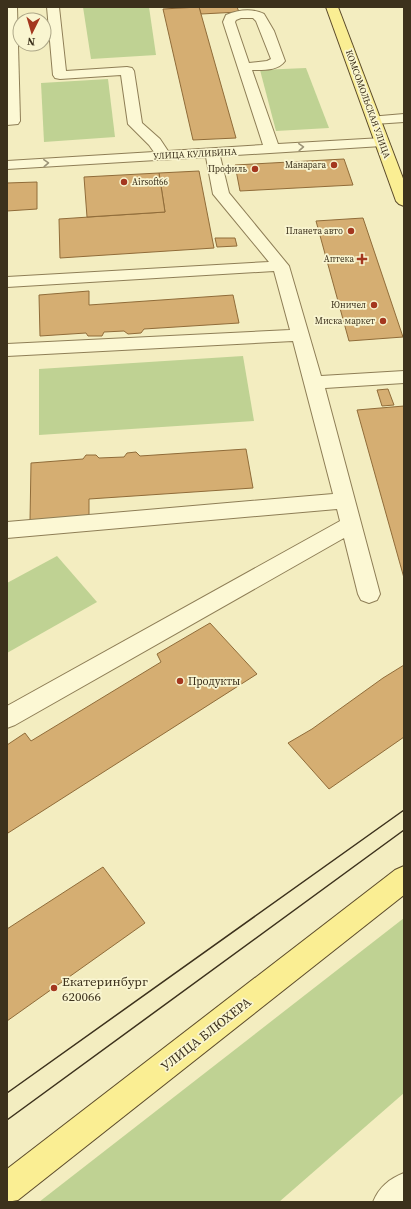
<svg xmlns="http://www.w3.org/2000/svg" width="411" height="1209" viewBox="0 0 411 1209" font-family="'Source Serif 4',serif">
	<style>
		.green { fill: #bfd293 }
		.building { fill: #d5ae72; stroke: #906c39 }
		.lines { fill: none; stroke-linecap: round; stroke-linejoin: round }
		.minor-casing { stroke: #8e7e56; stroke-width: 2 }
		.major-casing { stroke: #5b4a2a; stroke-width: 2 }
		.minor { fill: #fcf8d4; fill-rule: evenodd }
		.major { fill: #faee93; fill-rule: evenodd }
		.tram { stroke: #3c311c; stroke-width: 1.5 }
		.oneway { stroke: #9c9478 }
		.poi-dot { fill: #a4371f; stroke: #f9f5d0; stroke-width: 1.5 }
		.labels { text-anchor: middle; dominant-baseline: central; stroke-width: 3.5; stroke-linejoin: round; paint-order: stroke }
		.far-street-label { font-size: 9px; fill: #3c311c; stroke: #f9f5d0 }
		.far-poi-label { font-size: 9px; fill: #3c311c; stroke: #f9f5d0; text-anchor: end }
		.poi-label { font-size: 11px; fill: #3c311c; stroke: #f9f5d0; text-anchor: start }
		.near-poi-label { font-size: 13px; fill: #3c311c; stroke: #f9f5d0; text-anchor: start }
		.near-street-label { font-size: 13px; fill: #3c311c; stroke: #f9f5d0 }
	</style>
	<rect width="100%" height="100%" fill="#f3edc0"/>
	<g class="green">
		<path d="M 83,7 L 149,7 L 156,55 L 91,59 Z"/>
		<path d="M 306,68 L 329,128 L 276,131 L 260,70 Z"/>
		<path d="M 108,79 L 115,137 L 44,142 L 41,83 Z"/>
		<path d="M 243,356 L 254,421 L 39,435 L 39,369 Z"/>
		<path d="M 57,556 L 97,602 L 7,653 L 7,583 Z"/>
		<path d="M 404,918 L 404,1093 L 279,1202 L 39,1202 Z"/>
	</g>
	<g class="building">
		<path d="M 194,7 L 237,7 L 239,12 L 201,14 L 199,7 Z"/>
		<path d="M 199,7 L 201,14 L 236,138 L 193,140 L 163,9 Z"/>
		<path d="M 344,159 L 353,185 L 240,191 L 235,165 Z"/>
		<path d="M 199,171 L 214,248 L 60,258 L 59,219 L 165,212 L 159,173 Z"/>
		<path d="M 159,173 L 165,212 L 87,217 L 84,177 Z"/>
		<path d="M 37,182 L 37,209 L 7,211 L 7,183 Z"/>
		<path d="M 363,218 L 403,337 L 349,341 L 316,221 Z"/>
		<path d="M 215,238 L 235,238 L 237,246 L 217,247 Z"/>
		<path d="M 89,291 L 89,305 L 233,295 L 239,323 L 144,329 L 141,333 L 128,334 L 124,331 L 104,332 L 102,336 L 88,336 L 86,333 L 40,336 L 39,295 Z"/>
		<path d="M 388,389 L 394,405 L 382,406 L 377,390 Z"/>
		<path d="M 404,406 L 404,578 L 357,410 Z"/>
		<path d="M 246,449 L 253,488 L 89,499 L 89,517 L 30,521 L 31,463 L 83,459 L 86,455 L 96,455 L 99,458 L 124,457 L 127,453 L 136,452 L 140,456 Z"/>
		<path d="M 210,623 L 257,674 L 8,833 L 7,831 L 7,745 L 25,733 L 31,741 L 161,662 L 157,654 Z"/>
		<path d="M 404,665 L 404,737 L 329,789 L 288,743 L 312,729 L 383,678 Z"/>
		<path d="M 103,867 L 145,923 L 7,1021 L 7,929 Z"/>
	</g>
	<g class="lines">
		<g class="minor-casing">
			<g id="minor">
				<path d="M 7,7 L 17,7 L 20,121 L 18,124 L 7,125 Z"/>
				<path d="M 47,7 L 59,7 L 66,71 L 127,67 L 132,68 L 134,71 L 142,123 L 160,139 L 168,151 L 263,145 L 223,22 L 226,15 C 238,10 252,8 264,14 L 274,31 L 285,61 C 278,71 263,70 252,70 L 278,144 L 382,138 L 387,139 L 389,142 L 387,145 L 382,146 L 220,156 L 229,193 L 289,266 L 321,376 L 404,371 L 404,383 L 325,388 L 380,594 L 377,600 L 369,603 L 361,600 L 358,594 L 344,538 L 15,725 L 7,728 L 7,706 L 340,521 L 337,509 L 7,538 L 7,522 L 333,494 L 293,341 L 7,356 L 7,344 L 290,330 L 274,271 L 7,287 L 7,277 L 269,262 L 213,194 L 206,157 L 7,169 L 7,161 L 154,152 L 149,145 L 128,124 L 121,75 L 60,79 L 55,78 L 53,75 ZM 241,18 L 253,18 L 256,21 L 271,59 L 267,61 L 249,63 L 235,22 L 236,20 Z"/>
				<path d="M 404,114 L 404,122 L 374,124 L 369,123 L 367,120 L 369,117 Z"/>
				<path d="M 404,1173 L 404,1202 L 373,1202 C 379,1187 389,1179 404,1173 Z"/>
			</g>
		</g>
		<g class="major-casing">
			<g id="major">
				<path d="M 326,7 L 338,7 L 404,181 L 404,206 L 399,204 L 396,201 Z"/>
				<path d="M 404,866 L 404,895 L 18,1200 L 7,1202 L 7,1169 L 395,870 Z"/>
			</g>
		</g>
		<use href="#minor" class="minor"/>
		<use href="#major" class="major"/>
		<g class="tram">
			<path d="M 7,1093 L 404,810"/>
			<path d="M 7,1120 L 404,830"/>
		</g>
	</g>
	<defs><path id="oneway-chevron" d="M-2-3.5L2.5 0L-2 3.5" fill="none" stroke-width="1.6" stroke-linecap="round" stroke-linejoin="round"/></defs>
	<g class="oneway">
		<use href="#oneway-chevron" transform="translate(301 147) rotate(-3)"/>
		<use href="#oneway-chevron" transform="translate(46 163) rotate(-3)"/>
	</g>
	<g class="poi-dot">
		<circle cx="334" cy="165" r="4"/>
		<circle cx="255" cy="169" r="4"/>
		<circle cx="124" cy="182" r="4"/>
		<circle cx="351" cy="231" r="4"/>
		<path d="M360 253h4v4h4v4h-4v4h-4v-4h-4v-4h4z"/>
		<circle cx="374" cy="305" r="4"/>
		<circle cx="383" cy="321" r="4"/>
		<circle cx="180" cy="681" r="4"/>
		<circle cx="54" cy="988" r="4"/>
	</g>
	<g class="labels">
		<g class="far-street-label">
			<text transform="translate(368 104) rotate(70)">КОМСОМОЛЬСКАЯ УЛИЦА</text>
			<text transform="translate(195 154) rotate(-3)">УЛИЦА КУЛИБИНА</text>
		</g>
		<g class="far-poi-label">
			<text x="326" y="165">Манарага</text>
			<text x="247" y="169">Профиль</text>
			<text x="132" y="182" text-anchor="start">Airsoft66</text>
			<text x="343" y="231">Планета авто</text>
			<text x="354" y="259">Аптека</text>
			<text x="366" y="305">Юничел</text>
			<text x="375" y="321">Миска маркет</text>
		</g>
		<g class="poi-label">
			<text x="188" y="681">Продукты</text>
		</g>
		<g class="near-poi-label">
			<text x="62" y="981">Екатеринбург<tspan x="62" dy="15">620066</tspan></text>
		</g>
		<g class="near-street-label">
			<text transform="translate(206 1034) rotate(-38)">УЛИЦА БЛЮХЕРА</text>
		</g>
	</g>
	<rect width="411" height="1209" fill="none" stroke="#3c311c" stroke-width="16"/>
	<g transform="translate(32 32) rotate(185)"><circle r="19" fill="#f9f5d0" stroke="#ada788"/>
	<path d="M0-3L7 15L0 10L-7 15Z" fill="#a4371f"/>
	<text y="-6" font-size="11" font-weight="bold" text-anchor="middle" fill="#3c311c">N</text>
	</g>
</svg>
